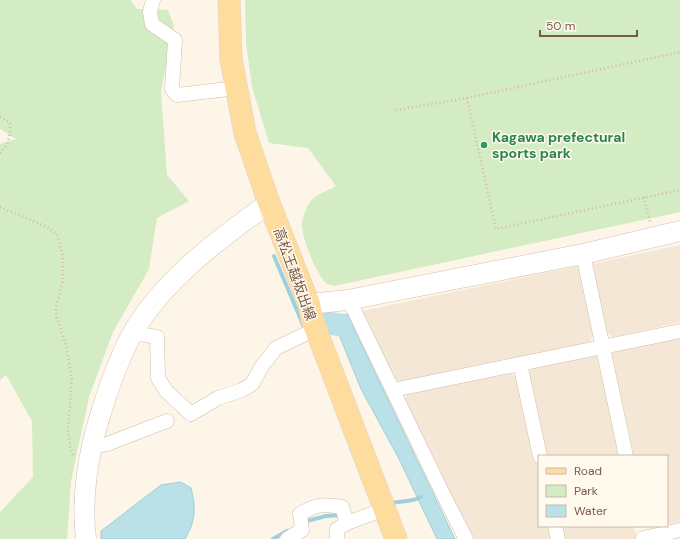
<svg xmlns="http://www.w3.org/2000/svg" width="680" height="539" viewBox="0 0 680 539" font-family="'DM Sans','Noto Sans JP',sans-serif">
	<style>
		.residential { fill: #f5e7d5 }
		.green { fill: #d3ecc4 }
		.water { fill: #bae0e8; stroke: #a0d0da }
		.lines { fill: none; stroke-linecap: round; stroke-linejoin: round }
		.stream { stroke: #a0d0da; stroke-width: 4 }
		.river { stroke: #bae0e8; stroke-width: 23 }
		.street-casing { stroke: #cfbdac; stroke-width: 15 }
		.secondary-casing { stroke: #d5bfac; stroke-width: 21 }
		.primary-casing { stroke: #dcd4d0; stroke-width: 23 }
		.path { stroke: #d9b7a0; stroke-width: 2.5; stroke-dasharray: 1 3; stroke-linecap: butt }
		.street { stroke: #fff; stroke-width: 14 }
		.secondary { stroke: #fff; stroke-width: 20 }
		.primary { stroke: #fddc9e; stroke-width: 22 }
		.leisure-dot { fill: #2e9e5b; stroke: #fff9ee; stroke-width: 1.5 }
		.labels { text-anchor: middle; dominant-baseline: central; stroke-width: 3; stroke-linejoin: round; paint-order: stroke }
		.leisure-label { font-size: 14px; font-weight: bold; fill: #27864d; stroke: #fff9ee; text-anchor: start }
		.street-label { font-size: 14px; fill: #785b4a; stroke: #fff9ee }
	</style>
	<rect width="100%" height="100%" fill="#fdf5e7"/>
	<g class="residential">
		<path d="M 680,245 L 680,322 L 613,337 L 606,332 L 592,264 Z"/>
		<path d="M 579,266 L 594,334 L 590,342 L 401,382 L 394,378 L 362,311 Z"/>
		<path d="M 676,336 L 680,339 L 680,522 L 667,524 L 667,456 L 634,456 L 612,356 L 615,348 Z"/>
		<path d="M 592,354 L 599,358 L 619,456 L 545,456 L 528,376 L 532,368 Z"/>
		<path d="M 507,372 L 519,378 L 539,474 L 539,526 L 550,526 L 553,539 L 473,539 L 448,493 L 405,401 L 407,393 Z"/>
		<path d="M 560,526 L 634,526 L 636,539 L 563,539 Z"/>
	</g>
	<g class="green">
		<path d="M 0,0 L 130,0 L 137,9 L 168,10 L 174,26 L 161,91 L 167,175 L 189,201 L 157,218 L 149,269 L 113,332 L 89,397 L 71,481 L 67,539 L 0,539 L 0,512 L 33,477 L 32,421 L 6,375 L 0,380 L 0,144 L 16,139 L 0,129 Z"/>
		<path d="M 245,0 L 680,0 L 680,212 L 334,286 L 327,284 C 316,274 301,237 302,222 C 303,216 306,208 310,202 C 315,194 328,191 336,186 L 308,148 L 269,143 L 252,87 L 246,42 Z"/>
	</g>
	<g class="water">
		<path d="M 347,314 L 354,329 L 455,539 L 437,539 L 398,457 L 361,389 L 333,320 Z"/>
		<path d="M 181,482 L 191,488 C 196,507 196,521 185,539 L 101,539 L 101,531 L 161,485 Z"/>
	</g>
	<g class="lines">
		<g class="stream">
			<path d="M 274,256 L 304,327"/>
			<path d="M 389,504 C 400,500 410,503 421,497"/>
			<path d="M 303,522 L 326,516 L 342,515"/>
			<path d="M 273,539 L 287,531"/>
		</g>
		<path class="river" d="M 328,323 L 341,325"/>
		<g class="street-casing">
			<g id="street">
				<path d="M 153,0 L 150,12 L 152,24 L 175,40 L 172,89 L 177,95 L 237,88"/>
				<path d="M 583,254 L 626,456"/>
				<path d="M 348,300 L 353,308 L 443,494 L 466,539"/>
				<path d="M 133,333 L 157,337 L 158,378 L 166,391 L 191,414 L 218,398 L 242,390 L 252,384 L 262,366 L 276,348 L 316,329"/>
				<path d="M 520,364 L 540,456"/>
				<path d="M 393,390 L 680,331"/>
				<path d="M 92,447 L 107,444 L 167,421"/>
				<path d="M 555,526 L 558,539"/>
				<path d="M 643,538 L 680,530"/>
				<path d="M 287,539 L 302,530 L 300,514 C 316,504 324,504 342,507 L 347,523"/>
				<path d="M 337,539 L 337,529 L 347,523 L 385,509"/>
			</g>
		</g>
		<g class="secondary-casing">
			<g id="secondary">
				<path d="M 309,304 L 348,300 L 583,254 L 680,231"/>
				<path d="M 86,539 C 81,499 88,454 100,416 C 107,393 115,370 125,348 C 152,288 217,240 269,203"/>
			</g>
		</g>
		<g class="primary-casing">
			<path id="primary" d="M 229,0 L 231,59 L 245,133 L 269,203 L 309,304 L 312,319 L 396,539"/>
		</g>
		<g class="path">
			<path d="M 467,98 L 496,229 L 680,190"/>
			<path d="M 396,110 L 467,98 L 680,52"/>
			<path d="M 0,117 L 10,122 C 10,134 10,145 0,153"/>
			<path d="M 644,197 L 650,222"/>
			<path d="M 0,207 L 45,226 L 57,234 L 63,257 L 63,281 L 56,306 L 56,316 L 66,345 L 72,378 L 68,428 L 70,447 L 74,456"/>
		</g>
		<use href="#street" class="street"/>
		<use href="#secondary" class="secondary"/>
		<use href="#primary" class="primary"/>
	</g>
	<circle class="leisure-dot" cx="484" cy="145" r="4"/>
	<g class="labels">
		<g class="leisure-label">
			<text x="492" y="137">Kagawa prefectural<tspan x="492" dy="16">sports park</tspan></text>
		</g>
		<g class="street-label">
			<text transform="translate(295 274) rotate(70)">高松王越坂出線</text>
		</g>
	</g>
	<rect x="538" y="455" width="130" height="72" fill="#fff9ee" stroke="#c9baac"/>
	<rect x="546" y="468" width="20" height="6" fill="#fddc9e" stroke="#c9baac"/>
	<text x="574" y="475" font-size="12" fill="#785b4a">Road</text>
	<rect x="546" y="485" width="20" height="12" fill="#d3ecc4" stroke="#c9baac"/>
	<text x="574" y="495" font-size="12" fill="#785b4a">Park</text>
	<rect x="546" y="505" width="20" height="12" fill="#bae0e8" stroke="#c9baac"/>
	<text x="574" y="515" font-size="12" fill="#785b4a">Water</text>
	<path d="M540 30v6h97v-6" fill="none" stroke="#785b4a" stroke-width="2"/>
	<text x="546" y="30" font-size="12" fill="#785b4a" stroke="#fff9ee" stroke-width="3" paint-order="stroke">50 m</text>
</svg>
